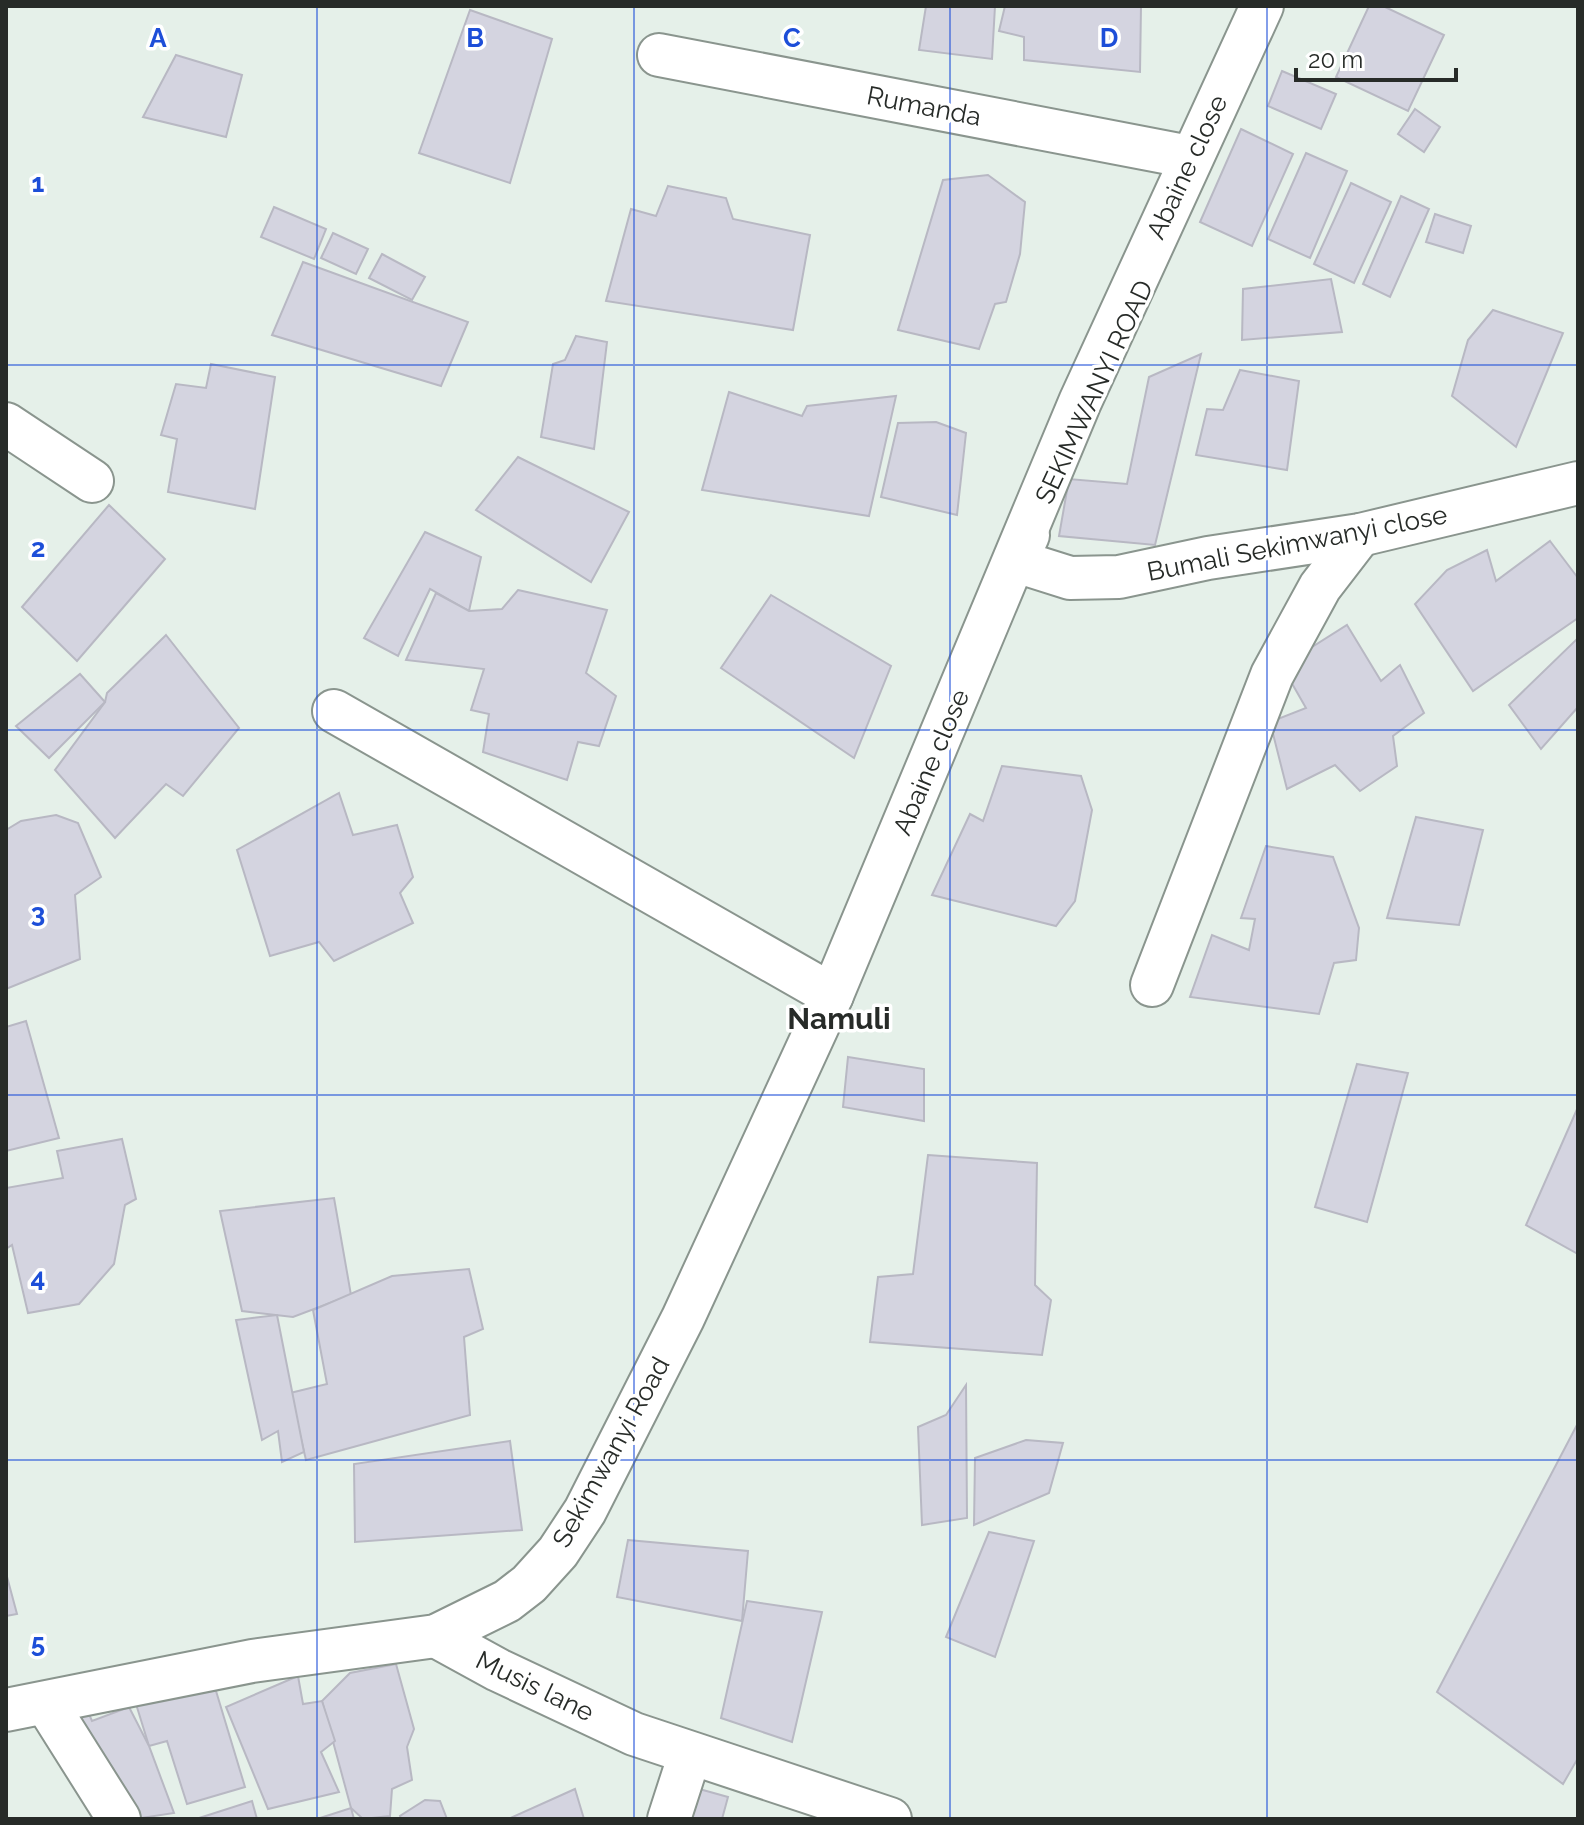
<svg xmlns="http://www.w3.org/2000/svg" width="1584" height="1825" viewBox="0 0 1584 1825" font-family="Raleway,sans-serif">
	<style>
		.building { fill: #d4d4e0; stroke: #b8b8c3; stroke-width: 2 }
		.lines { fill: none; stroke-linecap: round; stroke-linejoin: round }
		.minor-casing { stroke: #8a958e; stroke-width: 46 }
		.minor { stroke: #fff; stroke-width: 42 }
		.grid { fill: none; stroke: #1d4ed8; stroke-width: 2; stroke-opacity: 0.55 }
		.labels { text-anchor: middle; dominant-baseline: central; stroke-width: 7; stroke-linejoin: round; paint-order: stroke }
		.street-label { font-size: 26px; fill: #272b28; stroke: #fff }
		.quarter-label { font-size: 30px; font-weight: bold; fill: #272b28; stroke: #fff }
		.grid-label { font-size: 26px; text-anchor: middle; font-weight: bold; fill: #1d4ed8; stroke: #fff; stroke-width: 7; stroke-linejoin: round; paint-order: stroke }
	</style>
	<rect width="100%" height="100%" fill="#e5f0e9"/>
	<g class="building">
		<path d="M 926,6 L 995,6 L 992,59 L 919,50 Z"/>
		<path d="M 1005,6 L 1141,6 L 1140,72 L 1024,60 L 1024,37 L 999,31 Z"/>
		<path d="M 1369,6 L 1383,6 L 1444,35 L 1408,111 L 1336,77 Z"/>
		<path d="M 470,10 L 552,39 L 510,183 L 419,153 Z"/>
		<path d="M 176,55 L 242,75 L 226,137 L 143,117 Z"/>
		<path d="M 1282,71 L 1336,94 L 1321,129 L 1268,106 Z"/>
		<path d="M 1415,109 L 1440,127 L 1424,152 L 1398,134 Z"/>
		<path d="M 1241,129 L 1293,154 L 1252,246 L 1200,222 Z"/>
		<path d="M 1306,153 L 1347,171 L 1310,258 L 1268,239 Z"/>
		<path d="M 988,175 L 1025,202 L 1020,254 L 1006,302 L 995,304 L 979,349 L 898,330 L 943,180 Z"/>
		<path d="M 1351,183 L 1391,202 L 1354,283 L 1314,264 Z"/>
		<path d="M 668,186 L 726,198 L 733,219 L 810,235 L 793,330 L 606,301 L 631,209 L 656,216 Z"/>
		<path d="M 1401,196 L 1429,209 L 1390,297 L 1363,284 Z"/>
		<path d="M 274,207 L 326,229 L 314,259 L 261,237 Z"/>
		<path d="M 1435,214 L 1471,226 L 1463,253 L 1426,242 Z"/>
		<path d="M 333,233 L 368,249 L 356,274 L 321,258 Z"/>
		<path d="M 382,254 L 425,277 L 412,300 L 369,278 Z"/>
		<path d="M 303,262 L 468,322 L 441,386 L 272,335 Z"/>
		<path d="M 1331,279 L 1342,332 L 1242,340 L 1243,289 Z"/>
		<path d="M 1493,310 L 1563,333 L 1516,447 L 1452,396 L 1468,340 Z"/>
		<path d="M 576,336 L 607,342 L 594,449 L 541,437 L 553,364 L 565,360 Z"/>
		<path d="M 1201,354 L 1155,545 L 1059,536 L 1069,479 L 1127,484 L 1149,377 Z"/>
		<path d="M 211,364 L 275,377 L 255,509 L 168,492 L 177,439 L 161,435 L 176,384 L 206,388 Z"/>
		<path d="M 1240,370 L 1299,381 L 1287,470 L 1196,455 L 1207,409 L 1223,410 Z"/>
		<path d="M 729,392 L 802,416 L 807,406 L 896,396 L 869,516 L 702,490 Z"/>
		<path d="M 936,422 L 966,433 L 957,515 L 881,497 L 898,423 Z"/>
		<path d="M 518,457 L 629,512 L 591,582 L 476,510 Z"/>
		<path d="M 109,505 L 165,559 L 77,661 L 22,607 Z"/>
		<path d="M 425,532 L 481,557 L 469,611 L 430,589 L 398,656 L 364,638 Z"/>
		<path d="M 1550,541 L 1578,578 L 1578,618 L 1473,691 L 1415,604 L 1447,570 L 1487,550 L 1496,581 Z"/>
		<path d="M 518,590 L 607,610 L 586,673 L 616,696 L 599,746 L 578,742 L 567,780 L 483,752 L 489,714 L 471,710 L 484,669 L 406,660 L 436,593 L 469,611 L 502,609 Z"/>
		<path d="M 771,595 L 891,666 L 854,758 L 721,668 Z"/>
		<path d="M 1347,625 L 1381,681 L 1400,665 L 1424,713 L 1393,736 L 1397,766 L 1360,791 L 1335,765 L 1287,789 L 1270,722 L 1306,708 L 1282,666 Z"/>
		<path d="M 166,635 L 239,728 L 183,796 L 166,784 L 115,838 L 55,770 L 105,702 L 107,693 Z"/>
		<path d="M 1578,638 L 1578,707 L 1541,749 L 1509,705 Z"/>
		<path d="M 80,674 L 105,702 L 49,758 L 16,726 Z"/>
		<path d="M 1002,766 L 1081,776 L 1092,810 L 1075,901 L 1056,926 L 932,895 L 970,814 L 983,821 Z"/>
		<path d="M 339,793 L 353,835 L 397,825 L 413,877 L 400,893 L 413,923 L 334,961 L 319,942 L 270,956 L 237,850 Z"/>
		<path d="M 56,815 L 78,823 L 101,877 L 75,895 L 80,959 L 6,989 L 6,830 L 21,821 Z"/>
		<path d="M 1416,817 L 1483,830 L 1459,925 L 1387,918 Z"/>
		<path d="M 1266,846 L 1333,857 L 1359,928 L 1356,960 L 1334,963 L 1319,1014 L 1190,997 L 1212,935 L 1249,950 L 1255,919 L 1241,918 Z"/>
		<path d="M 26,1021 L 59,1138 L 6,1151 L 6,1027 Z"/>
		<path d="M 848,1057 L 924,1069 L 924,1121 L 843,1107 Z"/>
		<path d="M 1357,1064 L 1408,1073 L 1367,1222 L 1315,1207 Z"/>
		<path d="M 1578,1107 L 1578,1254 L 1526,1225 Z"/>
		<path d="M 122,1139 L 136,1199 L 125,1205 L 114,1264 L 79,1304 L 28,1313 L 12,1245 L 6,1249 L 6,1188 L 63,1178 L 57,1151 Z"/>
		<path d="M 928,1155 L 1037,1163 L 1035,1285 L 1051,1300 L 1042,1355 L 870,1342 L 878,1277 L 913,1274 Z"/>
		<path d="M 334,1198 L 351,1295 L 293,1317 L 242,1311 L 220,1211 Z"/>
		<path d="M 469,1269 L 483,1329 L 464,1337 L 470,1415 L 306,1460 L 290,1393 L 327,1384 L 313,1310 L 392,1276 Z"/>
		<path d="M 277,1315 L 304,1452 L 282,1462 L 278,1431 L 262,1440 L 236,1320 Z"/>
		<path d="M 966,1385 L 967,1518 L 922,1525 L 918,1427 L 946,1415 Z"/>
		<path d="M 1578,1423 L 1578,1758 L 1563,1784 L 1437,1692 Z"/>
		<path d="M 1026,1440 L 1063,1443 L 1049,1493 L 974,1525 L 975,1458 Z"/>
		<path d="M 510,1441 L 522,1530 L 355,1542 L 354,1464 Z"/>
		<path d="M 989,1532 L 1034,1541 L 995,1657 L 946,1637 Z"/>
		<path d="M 628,1540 L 748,1551 L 742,1621 L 617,1597 Z"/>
		<path d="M 6,1573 L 17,1614 L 6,1616 Z"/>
		<path d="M 747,1601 L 822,1612 L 792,1742 L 721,1718 Z"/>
		<path d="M 396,1664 L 414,1729 L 407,1747 L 412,1780 L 392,1789 L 390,1816 L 363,1819 L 351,1808 L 322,1701 L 350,1673 Z"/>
		<path d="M 298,1676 L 303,1704 L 322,1701 L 335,1741 L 321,1752 L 339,1792 L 268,1809 L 226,1707 Z"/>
		<path d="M 213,1681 L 245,1787 L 187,1804 L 167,1741 L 149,1746 L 136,1704 Z"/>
		<path d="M 85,1705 L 92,1721 L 129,1707 L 149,1746 L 174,1813 L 135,1819 L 68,1713 Z"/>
		<path d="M 685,1785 L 728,1797 L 722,1819 L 675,1819 Z"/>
		<path d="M 575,1789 L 584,1819 L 508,1819 Z"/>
		<path d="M 425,1800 L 440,1801 L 447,1819 L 401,1819 L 400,1816 Z"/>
		<path d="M 252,1801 L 257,1819 L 196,1819 Z"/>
		<path d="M 351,1808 L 354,1819 L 320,1819 L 320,1818 Z"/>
	</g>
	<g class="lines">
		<g class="minor-casing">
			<g id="minor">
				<path d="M 659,55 L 1190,157"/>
				<path d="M 6,424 L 92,481"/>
				<path d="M 1028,535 L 1016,561 L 1070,578 L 1119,577 L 1208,558 L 1360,535 L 1578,483"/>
				<path d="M 334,711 L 832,995"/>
				<path d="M 1152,985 L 1272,675 L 1320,587 L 1360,535"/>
				<path d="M 436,1636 L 498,1670 L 634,1734 L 890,1819"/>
				<path d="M 46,1703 L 119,1819"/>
				<path d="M 6,1710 L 252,1661 L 436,1636 L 507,1601 L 529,1584 L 558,1552 L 585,1511 L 683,1318 L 832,995 L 1080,402 L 1262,6"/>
				<path d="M 669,1819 L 690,1754"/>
			</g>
		</g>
		<use href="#minor" class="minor"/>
	</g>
	<path class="grid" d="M 317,6 L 317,1819M 634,6 L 634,1819M 950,6 L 950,1819M 1267,6 L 1267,1819M 6,365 L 1578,365M 6,730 L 1578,730M 6,1095 L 1578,1095M 6,1460 L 1578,1460"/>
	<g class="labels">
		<g class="street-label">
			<text transform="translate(924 106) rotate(11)">Rumanda</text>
			<text transform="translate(1187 167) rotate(-65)">Abaine close</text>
			<text transform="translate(1094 392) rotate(-65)">SEKIMWANYI ROAD</text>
			<text transform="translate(1297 543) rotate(-11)">Bumali Sekimwanyi close</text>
			<text transform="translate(931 762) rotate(-67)">Abaine close</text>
			<text transform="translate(611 1452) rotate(-61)">Sekimwanyi Road</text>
			<text transform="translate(535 1686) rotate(26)">Musis lane</text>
		</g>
		<g class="quarter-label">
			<text x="839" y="1018">Namuli</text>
		</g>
	</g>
	<g class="grid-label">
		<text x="158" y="47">A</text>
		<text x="475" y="47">B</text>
		<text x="792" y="47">C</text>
		<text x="1109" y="47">D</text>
		<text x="38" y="192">1</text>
		<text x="38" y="557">2</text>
		<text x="38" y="922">3</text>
		<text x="38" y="1287">4</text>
		<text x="38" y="1652">5</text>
	</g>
	<rect width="1584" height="1825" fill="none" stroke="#272b28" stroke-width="16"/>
	<path d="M1296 68v12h160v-12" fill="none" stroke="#272b28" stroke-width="4"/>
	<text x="1308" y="68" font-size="24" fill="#272b28" stroke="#ffffff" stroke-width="6" paint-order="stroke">20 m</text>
</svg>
